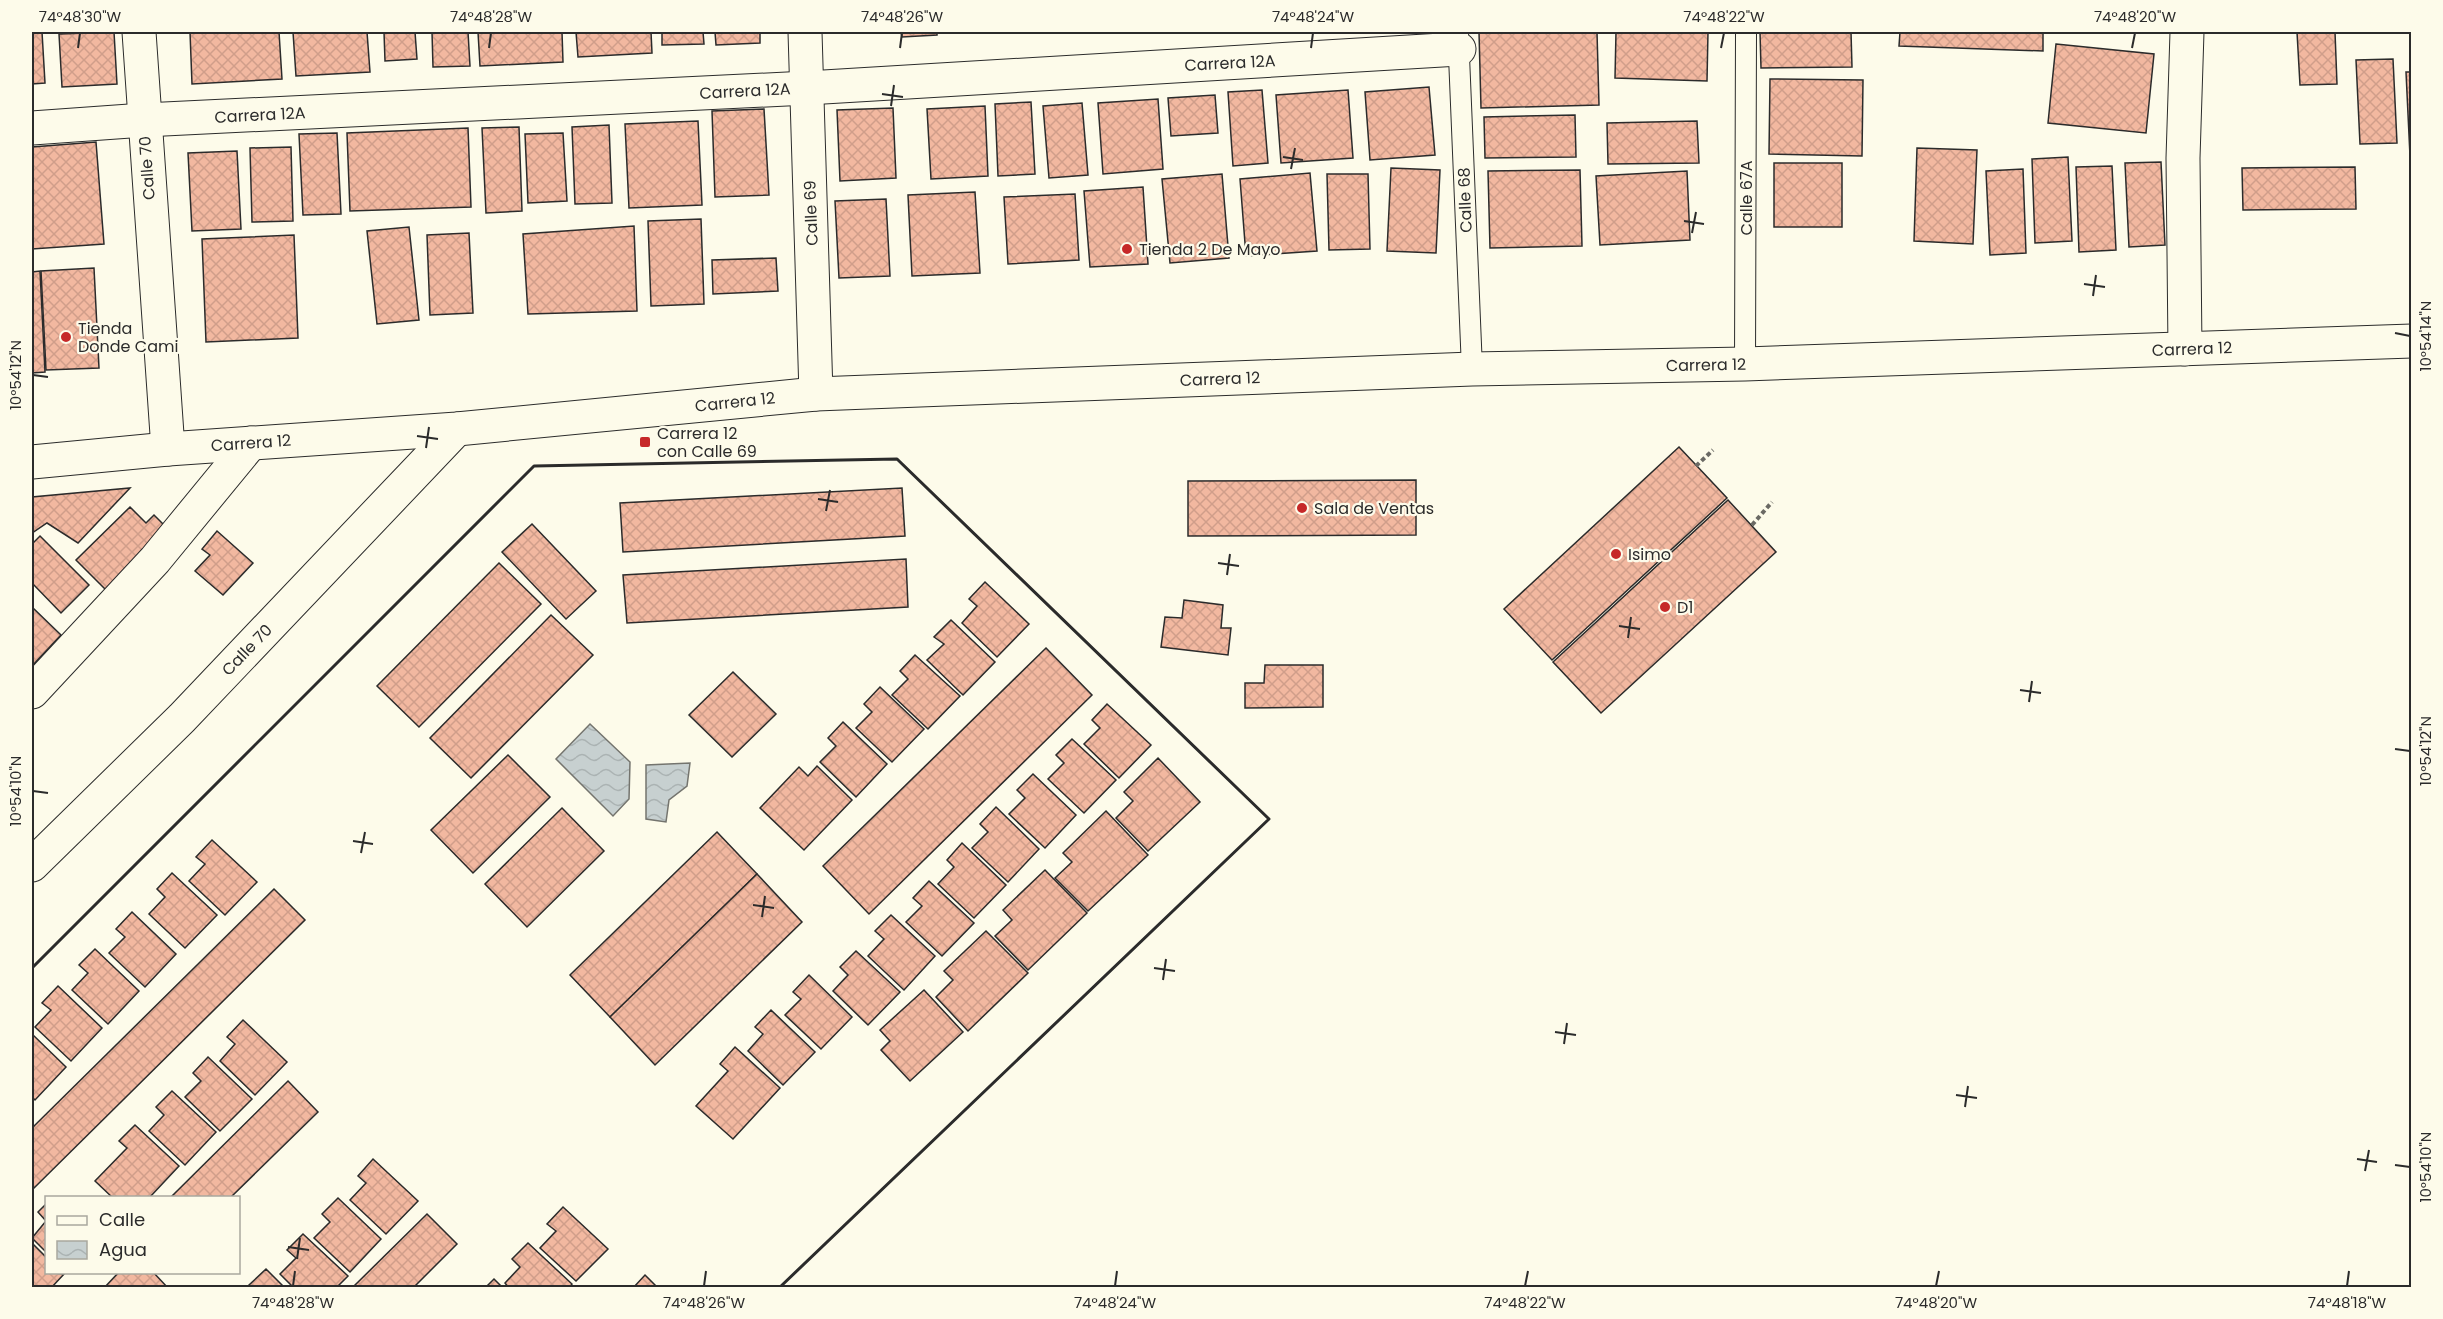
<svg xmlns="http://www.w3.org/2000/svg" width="2443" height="1319" viewBox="0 0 2443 1319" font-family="Poppins,sans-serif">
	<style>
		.water { fill: url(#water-waves); stroke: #74746e; stroke-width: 1.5 }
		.building { fill: url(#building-cross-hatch); stroke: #2b2b2b; stroke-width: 1.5 }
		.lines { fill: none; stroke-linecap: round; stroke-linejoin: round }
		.service-casing { stroke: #2b2b2b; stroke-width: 22 }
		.minor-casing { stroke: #2b2b2b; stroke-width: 35 }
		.secondary-casing { stroke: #2b2b2b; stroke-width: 35 }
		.path { stroke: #6a6964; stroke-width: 4; stroke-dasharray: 4.5 3; stroke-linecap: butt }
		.service { stroke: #fdfbea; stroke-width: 20 }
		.minor { stroke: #fdfbea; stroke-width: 33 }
		.secondary { stroke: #fdfbea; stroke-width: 33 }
		.wall { stroke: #2b2b2b; stroke-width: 3 }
		.ticks { fill: none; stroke: #2b2b2b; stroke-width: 2 }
		.poi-dot { fill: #c62828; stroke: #fdfbea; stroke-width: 2 }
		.labels { text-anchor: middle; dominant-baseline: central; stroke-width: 4.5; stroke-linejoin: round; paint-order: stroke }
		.street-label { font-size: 16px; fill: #2b2b2b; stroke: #fdfbea }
		.poi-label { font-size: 16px; fill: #2b2b2b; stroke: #fdfbea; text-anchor: start }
		.neatline { fill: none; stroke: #2b2b2b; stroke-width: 2 }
		.ticks-label { font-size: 15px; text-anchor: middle; fill: #2b2b2b }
	</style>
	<defs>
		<pattern id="water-waves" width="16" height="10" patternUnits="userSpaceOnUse" patternTransform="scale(1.5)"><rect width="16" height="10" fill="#c7d0d0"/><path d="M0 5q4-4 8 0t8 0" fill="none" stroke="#abb3b3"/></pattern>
		<pattern id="building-cross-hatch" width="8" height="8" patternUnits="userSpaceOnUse" patternTransform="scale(1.5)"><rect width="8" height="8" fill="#f2b8a0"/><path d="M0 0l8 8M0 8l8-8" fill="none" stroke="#d09e8a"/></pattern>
	</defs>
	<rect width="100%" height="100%" fill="#fdfbea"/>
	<g class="water">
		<path d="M 590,724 L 630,762 L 629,799 L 613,816 L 556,759 Z"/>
		<path d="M 690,763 L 687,786 L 669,800 L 666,822 L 646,819 L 646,765 Z"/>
	</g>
	<g class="building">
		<path d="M 32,32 L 42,32 L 45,83 L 32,84 Z"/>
		<path d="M 114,32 L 117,84 L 62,87 L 59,34 Z"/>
		<path d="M 190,32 L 279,32 L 282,79 L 192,84 Z"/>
		<path d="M 293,32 L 367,32 L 370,72 L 296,76 Z"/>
		<path d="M 384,32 L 415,32 L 417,59 L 385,61 Z"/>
		<path d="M 432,32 L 468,32 L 470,66 L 433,67 Z"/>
		<path d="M 478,32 L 562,32 L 563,62 L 480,66 Z"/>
		<path d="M 576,32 L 651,32 L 652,53 L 578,57 Z"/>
		<path d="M 662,32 L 703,32 L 704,44 L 662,45 Z"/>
		<path d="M 715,32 L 760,32 L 760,43 L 716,45 Z"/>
		<path d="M 901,32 L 937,32 L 937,35 L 902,37 Z"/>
		<path d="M 1479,32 L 1597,32 L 1599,105 L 1481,108 Z"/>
		<path d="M 1616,32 L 1708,32 L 1707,81 L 1615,78 Z"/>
		<path d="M 1760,32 L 1851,32 L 1852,67 L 1761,68 Z"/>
		<path d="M 1900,32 L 2043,32 L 2043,51 L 1899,46 Z"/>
		<path d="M 2297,32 L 2335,32 L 2337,84 L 2300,85 Z"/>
		<path d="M 2056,44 L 2154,54 L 2146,133 L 2048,123 Z"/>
		<path d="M 2393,59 L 2397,143 L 2360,144 L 2356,60 Z"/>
		<path d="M 2406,72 L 2412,72 L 2412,156 L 2410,156 Z"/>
		<path d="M 1770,79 L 1863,80 L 1862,156 L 1769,154 Z"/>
		<path d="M 1429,87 L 1435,155 L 1370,160 L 1365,92 Z"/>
		<path d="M 1262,90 L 1268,163 L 1233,166 L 1228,92 Z"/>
		<path d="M 1348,90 L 1353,158 L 1281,163 L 1276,95 Z"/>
		<path d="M 1215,95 L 1218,133 L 1171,136 L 1168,98 Z"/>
		<path d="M 1158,99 L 1163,169 L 1103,174 L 1098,103 Z"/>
		<path d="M 1031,102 L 1035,174 L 998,176 L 995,104 Z"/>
		<path d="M 1082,103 L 1088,175 L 1049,178 L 1043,106 Z"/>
		<path d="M 985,106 L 988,176 L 931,179 L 927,109 Z"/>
		<path d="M 893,108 L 896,178 L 840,181 L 837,110 Z"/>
		<path d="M 764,109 L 769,195 L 715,197 L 712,111 Z"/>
		<path d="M 1575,115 L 1576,157 L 1485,158 L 1484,117 Z"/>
		<path d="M 698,121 L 702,205 L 629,208 L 625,124 Z"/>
		<path d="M 1697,121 L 1699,163 L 1608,164 L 1607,123 Z"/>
		<path d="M 609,125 L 612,203 L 575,204 L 572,127 Z"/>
		<path d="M 519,127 L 522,211 L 486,213 L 482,128 Z"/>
		<path d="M 468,128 L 471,207 L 350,211 L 347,133 Z"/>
		<path d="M 337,133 L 341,214 L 303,215 L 299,134 Z"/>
		<path d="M 563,133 L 567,201 L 528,203 L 525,134 Z"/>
		<path d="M 96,142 L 104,244 L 32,249 L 32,147 Z"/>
		<path d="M 291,147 L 293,221 L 252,222 L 250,148 Z"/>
		<path d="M 1917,148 L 1977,150 L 1973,244 L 1914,241 Z"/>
		<path d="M 237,151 L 241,229 L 192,231 L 188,153 Z"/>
		<path d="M 2068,157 L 2072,241 L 2035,243 L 2032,159 Z"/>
		<path d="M 2161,162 L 2165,245 L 2129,247 L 2125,163 Z"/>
		<rect x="1774" y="163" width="68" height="64"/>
		<path d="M 2112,166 L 2116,250 L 2079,252 L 2076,167 Z"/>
		<path d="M 2355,167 L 2356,209 L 2243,210 L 2242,168 Z"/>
		<path d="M 1391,168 L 1440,170 L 1436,253 L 1387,251 Z"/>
		<path d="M 2023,169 L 2026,253 L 1990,255 L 1986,171 Z"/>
		<path d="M 1580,170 L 1582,246 L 1490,248 L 1488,171 Z"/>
		<path d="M 1687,171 L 1690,240 L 1600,245 L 1596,176 Z"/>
		<path d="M 1310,173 L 1317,251 L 1246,256 L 1240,179 Z"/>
		<path d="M 1222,174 L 1229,258 L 1170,263 L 1162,179 Z"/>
		<path d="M 1327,174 L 1368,174 L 1370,249 L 1329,250 Z"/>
		<path d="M 1143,187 L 1148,264 L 1090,267 L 1084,191 Z"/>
		<path d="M 975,192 L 980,273 L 912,276 L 908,195 Z"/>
		<path d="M 1075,194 L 1079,260 L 1008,264 L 1004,197 Z"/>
		<path d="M 886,199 L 890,276 L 839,278 L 835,201 Z"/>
		<path d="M 701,219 L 704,304 L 651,306 L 648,221 Z"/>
		<path d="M 634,226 L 637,311 L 528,314 L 523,234 Z"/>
		<path d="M 409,227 L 419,320 L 377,324 L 367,231 Z"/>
		<path d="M 469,233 L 473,313 L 430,315 L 427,235 Z"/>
		<path d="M 294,235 L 298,338 L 206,342 L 202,239 Z"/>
		<path d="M 776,258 L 778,291 L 713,294 L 712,260 Z"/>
		<path d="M 94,268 L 99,368 L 46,370 L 41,271 Z"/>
		<path d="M 40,271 L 45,372 L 32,373 L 32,272 Z"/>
		<path d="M 1679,447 L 1727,498 L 1552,660 L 1504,609 Z"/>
		<path d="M 1416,480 L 1416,535 L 1188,536 L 1188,481 Z"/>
		<path d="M 130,488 L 78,543 L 47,523 L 32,533 L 32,497 Z"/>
		<path d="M 902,488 L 905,536 L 623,552 L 620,503 Z"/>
		<path d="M 1728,500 L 1776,552 L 1601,713 L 1553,662 Z"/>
		<path d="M 130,507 L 146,523 L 154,515 L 170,531 L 108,592 L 76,560 Z"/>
		<path d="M 532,524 L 596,591 L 566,619 L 502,552 Z"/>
		<path d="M 217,531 L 253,563 L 223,595 L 195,571 L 210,555 L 202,549 Z"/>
		<path d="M 40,536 L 89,585 L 61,613 L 32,583 L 32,544 Z"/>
		<path d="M 906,559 L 908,607 L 627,623 L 623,575 Z"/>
		<path d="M 499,563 L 541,604 L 419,727 L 377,686 Z"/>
		<path d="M 985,582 L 1029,624 L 997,657 L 962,623 L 977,606 L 969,599 Z"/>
		<path d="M 1184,600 L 1223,605 L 1221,628 L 1231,628 L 1228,655 L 1161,647 L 1165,617 L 1182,618 Z"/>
		<path d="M 32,607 L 61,635 L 32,666 Z"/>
		<path d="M 551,615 L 593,655 L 471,778 L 430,738 Z"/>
		<path d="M 951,620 L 995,662 L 963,695 L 927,660 L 944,644 L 934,637 Z"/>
		<path d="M 1046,648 L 1092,695 L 869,914 L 823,866 Z"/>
		<path d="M 915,655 L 960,696 L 928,729 L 892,695 L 908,679 L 900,671 Z"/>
		<path d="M 1265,665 L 1323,665 L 1323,707 L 1245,708 L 1245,683 L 1264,683 Z"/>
		<path d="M 733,672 L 776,714 L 732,757 L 689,715 Z"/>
		<path d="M 880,687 L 924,729 L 892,762 L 856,728 L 872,712 L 864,704 Z"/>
		<path d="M 1107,704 L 1151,745 L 1119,778 L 1084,744 L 1100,728 L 1092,720 Z"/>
		<path d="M 843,722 L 887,764 L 856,797 L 820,762 L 836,746 L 828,738 Z"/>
		<path d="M 1072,739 L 1116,780 L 1084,813 L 1048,779 L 1064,763 L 1056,755 Z"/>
		<path d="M 508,755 L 550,797 L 473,873 L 431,830 Z"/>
		<path d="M 1158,758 L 1200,802 L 1148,851 L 1116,818 L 1133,801 L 1124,792 Z"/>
		<path d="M 817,766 L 852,800 L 804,850 L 760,808 L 799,767 L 808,776 Z"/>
		<path d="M 1033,774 L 1076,815 L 1045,848 L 1009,814 L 1025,798 L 1017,790 Z"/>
		<path d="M 996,807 L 1039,849 L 1008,882 L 972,848 L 988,832 L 980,824 Z"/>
		<path d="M 562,808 L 604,851 L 527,927 L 485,884 Z"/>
		<path d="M 1106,811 L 1148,855 L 1088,911 L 1055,878 L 1072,862 L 1063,853 Z"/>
		<path d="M 717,832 L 757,874 L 610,1017 L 570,975 Z"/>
		<path d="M 212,840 L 257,882 L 225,915 L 189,881 L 205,864 L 196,857 Z"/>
		<path d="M 962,843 L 1006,885 L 974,918 L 938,884 L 954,867 L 947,860 Z"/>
		<path d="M 1045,870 L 1087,913 L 1028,970 L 995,936 L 1012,920 L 1003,910 Z"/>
		<path d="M 172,873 L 217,915 L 185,948 L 149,914 L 165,897 L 157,889 Z"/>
		<path d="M 757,874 L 802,922 L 655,1065 L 610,1017 Z"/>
		<path d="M 929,881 L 974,923 L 942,956 L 906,922 L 922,906 L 913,898 Z"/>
		<path d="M 274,889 L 305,920 L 32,1190 L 32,1128 Z"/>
		<path d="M 132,912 L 176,954 L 145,987 L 109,953 L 125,937 L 116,929 Z"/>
		<path d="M 891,915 L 935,956 L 904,990 L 868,956 L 884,939 L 875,931 Z"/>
		<path d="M 986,931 L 1028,973 L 968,1031 L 936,997 L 953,980 L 944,971 Z"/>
		<path d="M 95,949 L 139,991 L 108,1024 L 72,990 L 88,973 L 79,965 Z"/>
		<path d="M 856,951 L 900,992 L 868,1025 L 833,991 L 848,975 L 840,967 Z"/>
		<path d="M 809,975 L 852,1017 L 821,1049 L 785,1015 L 801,999 L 793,992 Z"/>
		<path d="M 58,986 L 102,1028 L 71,1061 L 35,1027 L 51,1010 L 42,1003 Z"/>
		<path d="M 924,990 L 963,1032 L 910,1081 L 881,1050 L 890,1041 L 880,1030 Z"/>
		<path d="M 771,1010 L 815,1052 L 783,1085 L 748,1051 L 763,1034 L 755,1027 Z"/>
		<path d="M 243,1020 L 287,1062 L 255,1095 L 220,1061 L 235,1044 L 227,1037 Z"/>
		<path d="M 32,1034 L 66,1067 L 35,1100 L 32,1097 Z"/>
		<path d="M 735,1047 L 780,1088 L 733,1139 L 696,1106 L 728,1071 L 720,1064 Z"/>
		<path d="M 208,1057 L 252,1099 L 220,1131 L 185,1097 L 201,1081 L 193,1073 Z"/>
		<path d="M 288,1081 L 318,1112 L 230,1198 L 170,1198 Z"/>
		<path d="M 172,1091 L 216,1132 L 185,1165 L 149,1131 L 164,1115 L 156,1107 Z"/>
		<path d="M 135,1125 L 179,1166 L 149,1198 L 113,1198 L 95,1181 L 127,1148 L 119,1141 Z"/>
		<path d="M 373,1159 L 418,1201 L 386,1234 L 350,1200 L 366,1183 L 358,1176 Z"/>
		<path d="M 338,1198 L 381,1239 L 350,1272 L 314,1238 L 330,1222 L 322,1214 Z"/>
		<path d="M 46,1204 L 46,1252 L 32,1238 L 46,1221 L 38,1212 Z"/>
		<path d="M 563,1207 L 608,1249 L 576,1281 L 540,1248 L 556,1231 L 547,1224 Z"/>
		<path d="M 427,1214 L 457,1244 L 413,1288 L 352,1288 Z"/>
		<path d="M 303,1234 L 348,1276 L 336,1288 L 294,1288 L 280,1274 L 296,1258 L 287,1250 Z"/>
		<path d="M 32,1243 L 46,1257 L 46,1272 L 64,1274 L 51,1288 L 32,1288 Z"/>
		<path d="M 528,1243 L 572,1284 L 569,1288 L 509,1288 L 505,1283 L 520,1267 L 512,1259 Z"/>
		<path d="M 266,1269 L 285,1288 L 252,1288 L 249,1285 Z"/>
		<path d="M 119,1272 L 153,1272 L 168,1288 L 104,1288 Z"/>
		<path d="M 645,1275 L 658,1288 L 633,1288 Z"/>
		<path d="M 494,1279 L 503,1288 L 485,1288 Z"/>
	</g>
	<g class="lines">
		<g class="service-casing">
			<g id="service">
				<path d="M 1458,32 L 1472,369"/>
				<path d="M 1745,364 L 1746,32"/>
			</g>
		</g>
		<g class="minor-casing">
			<g id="minor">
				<path d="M 139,32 L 168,449"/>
				<path d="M 805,32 L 816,394"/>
				<path d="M 32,128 L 144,120 L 807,88 L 1459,49"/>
				<path d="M 2185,349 L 2183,158 L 2187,32"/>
				<path d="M 32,692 L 155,560 L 251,443"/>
				<path d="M 32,865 L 182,718 L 457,429"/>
			</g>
		</g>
		<g class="secondary-casing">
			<path id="secondary" d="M 32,462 L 168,449 L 457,429 L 816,394 L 1472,369 L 1745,364 L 2412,341"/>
		</g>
		<g class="path">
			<path d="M 1696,466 L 1713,450"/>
			<path d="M 1752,525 L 1772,502"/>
		</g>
		<use href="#service" class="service"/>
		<use href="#minor" class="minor"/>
		<use href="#secondary" class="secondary"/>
		<path class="wall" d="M 32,968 L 534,466 L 897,459 L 1269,819 L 779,1288"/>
	</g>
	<path class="ticks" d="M 78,48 L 80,33M 489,48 L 491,33M 900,48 L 902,33M 1311,48 L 1313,33M 1721,48 L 1724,33M 2132,48 L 2135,33M 882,94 L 903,97M 891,106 L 894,85M 1283,157 L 1303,160M 1291,169 L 1295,148M 1684,221 L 1704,224M 1692,233 L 1696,212M 2084,284 L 2105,287M 2093,296 L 2096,275M 2395,333 L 2410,336M 33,375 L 48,377M 417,436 L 438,439M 426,448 L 429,427M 818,499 L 838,502M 826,511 L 830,490M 1218,563 L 1239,566M 1227,575 L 1230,554M 1619,626 L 1640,629M 1628,638 L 1631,617M 2020,690 L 2041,693M 2029,702 L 2032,681M 2395,749 L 2410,751M 33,791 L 48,793M 353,841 L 373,844M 361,853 L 365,832M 753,905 L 774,908M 762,917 L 765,896M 1154,968 L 1175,971M 1163,980 L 1166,959M 1555,1032 L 1576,1035M 1564,1044 L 1567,1023M 1956,1095 L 1977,1098M 1965,1107 L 1968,1086M 2357,1159 L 2377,1162M 2395,1165 L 2410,1167M 2365,1171 L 2369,1150M 288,1247 L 309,1250M 297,1259 L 300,1238M 293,1286 L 295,1271M 704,1286 L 706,1271M 1115,1286 L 1117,1271M 1525,1286 L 1528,1271M 1936,1286 L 1939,1271M 2347,1286 L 2349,1271"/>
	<g class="poi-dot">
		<circle cx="1127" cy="249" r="6"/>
		<circle cx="66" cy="337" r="6"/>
		<rect x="639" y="436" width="12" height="12" rx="3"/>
		<circle cx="1302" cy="508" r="6"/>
		<circle cx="1616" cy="554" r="6"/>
		<circle cx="1665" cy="607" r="6"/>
	</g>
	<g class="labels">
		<g class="street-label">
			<text transform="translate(1230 63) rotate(-3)">Carrera 12A</text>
			<text transform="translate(745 91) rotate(-3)">Carrera 12A</text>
			<text transform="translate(260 115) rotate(-3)">Carrera 12A</text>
			<text transform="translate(147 168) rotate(-94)">Calle 70</text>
			<text transform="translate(1746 198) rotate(-90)">Calle 67A</text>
			<text transform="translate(1465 200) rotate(-92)">Calle 68</text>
			<text transform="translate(811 213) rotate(-92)">Calle 69</text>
			<text transform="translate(2192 349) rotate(-2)">Carrera 12</text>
			<text transform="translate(1706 365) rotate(-1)">Carrera 12</text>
			<text transform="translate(1220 379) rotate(-2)">Carrera 12</text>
			<text transform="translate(735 402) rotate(-6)">Carrera 12</text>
			<text transform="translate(251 443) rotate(-4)">Carrera 12</text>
			<text transform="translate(247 650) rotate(-46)">Calle 70</text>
		</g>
		<g class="poi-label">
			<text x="1139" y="249">Tienda 2 De Mayo</text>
			<text x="78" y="328">Tienda<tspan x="78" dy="18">Donde Cami</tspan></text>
			<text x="657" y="433">Carrera 12<tspan x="657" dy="18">con Calle 69</tspan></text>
			<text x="1314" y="508">Sala de Ventas</text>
			<text x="1628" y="554">Isimo</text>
			<text x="1677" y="607">D1</text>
		</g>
	</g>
	<rect width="2443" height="1319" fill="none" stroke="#fdfbea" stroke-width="66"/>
	<rect x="45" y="1196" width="195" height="78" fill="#fdfbea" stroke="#a9a89e" stroke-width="1.5"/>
	<rect x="57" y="1216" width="30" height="9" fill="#fdfbea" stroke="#a9a89e" stroke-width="1.5"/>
	<text x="99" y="1226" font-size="18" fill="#2b2b2b">Calle</text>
	<rect x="57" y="1241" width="30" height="18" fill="url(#water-waves)" stroke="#a9a89e" stroke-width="1.5"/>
	<text x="99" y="1256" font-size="18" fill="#2b2b2b">Agua</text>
	<rect x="33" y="33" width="2377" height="1253" class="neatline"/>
	<g class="ticks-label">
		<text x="80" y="22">74°48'30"W</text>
		<text x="491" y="22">74°48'28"W</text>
		<text x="902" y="22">74°48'26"W</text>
		<text x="1313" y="22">74°48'24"W</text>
		<text x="1724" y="22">74°48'22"W</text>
		<text x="2135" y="22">74°48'20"W</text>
		<text transform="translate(2426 336) rotate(-90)" y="5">10°54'14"N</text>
		<text transform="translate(16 375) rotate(-90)" y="5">10°54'12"N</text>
		<text transform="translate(2426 751) rotate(-90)" y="5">10°54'12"N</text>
		<text transform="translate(16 791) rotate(-90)" y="5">10°54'10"N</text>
		<text transform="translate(2426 1167) rotate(-90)" y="5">10°54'10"N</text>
		<text x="293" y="1308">74°48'28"W</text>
		<text x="704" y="1308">74°48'26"W</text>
		<text x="1115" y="1308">74°48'24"W</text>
		<text x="1525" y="1308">74°48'22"W</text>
		<text x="1936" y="1308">74°48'20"W</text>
		<text x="2347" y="1308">74°48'18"W</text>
	</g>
</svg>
